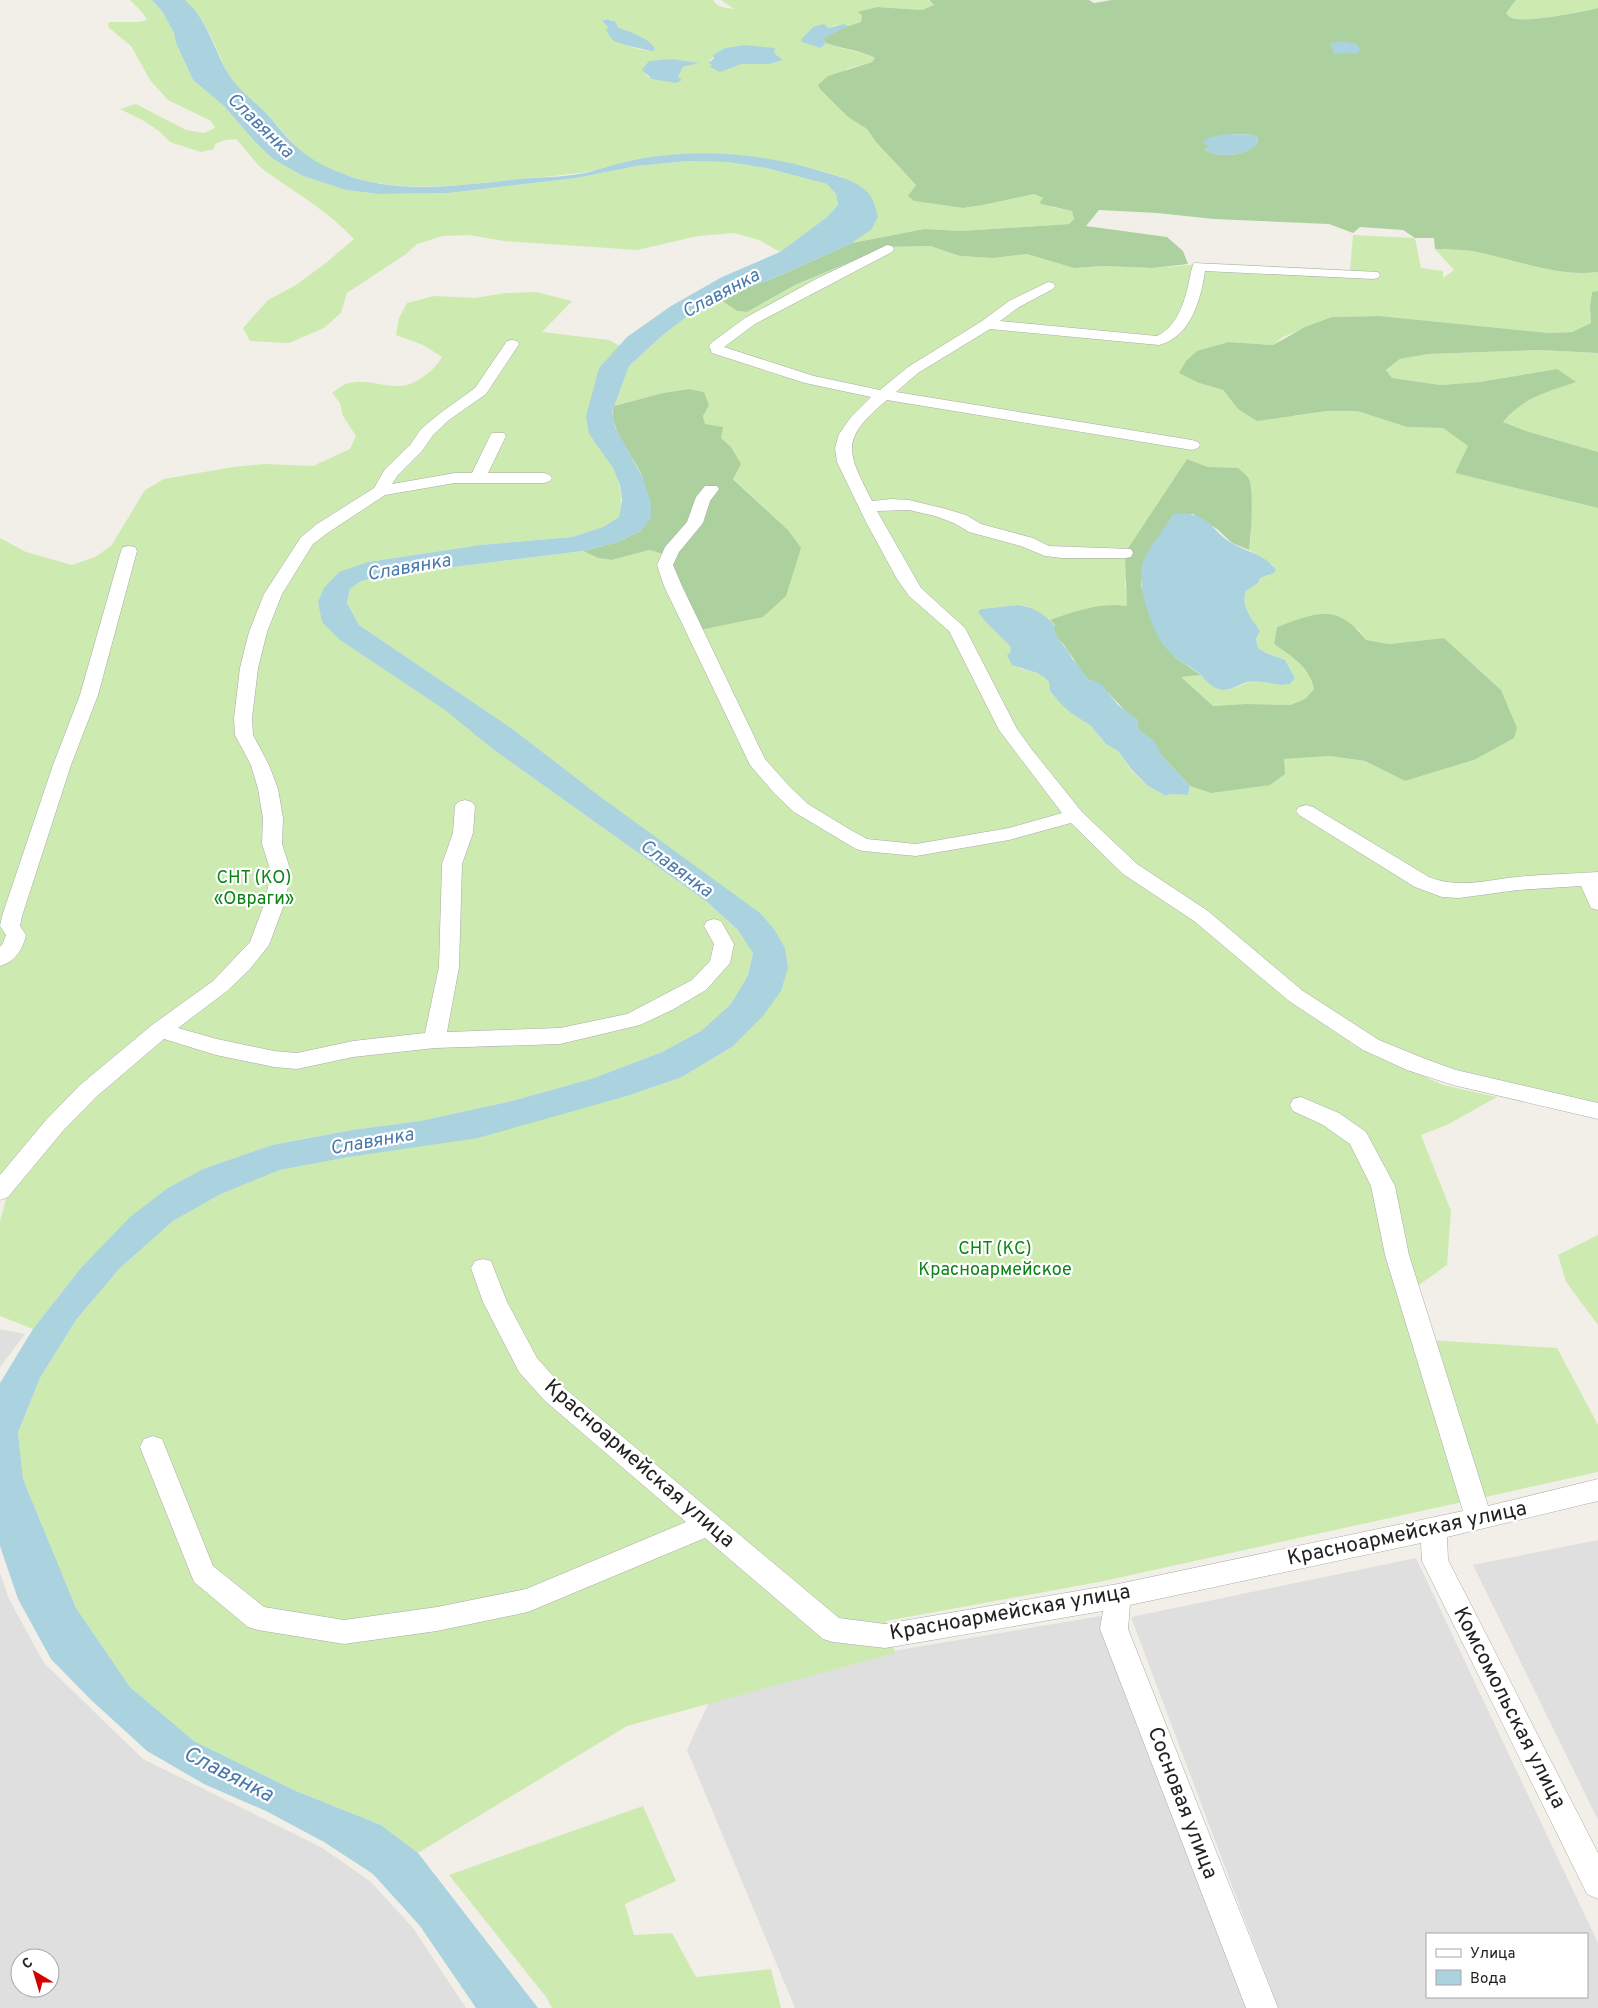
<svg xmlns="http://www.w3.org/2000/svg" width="1598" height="2008" viewBox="0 0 1598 2008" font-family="Overpass,sans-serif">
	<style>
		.residential { fill: #e0dfdf; fill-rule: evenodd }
		.grass { fill: #cdebb0; fill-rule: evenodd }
		.forest { fill: #add19e; fill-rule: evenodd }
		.water { fill: #aad3df }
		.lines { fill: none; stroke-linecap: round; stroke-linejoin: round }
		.minor-casing { stroke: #a9a9a9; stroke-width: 1 }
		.minor { fill: #fff; fill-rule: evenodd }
		.labels { text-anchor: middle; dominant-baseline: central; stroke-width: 4.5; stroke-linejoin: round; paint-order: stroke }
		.park-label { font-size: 18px; fill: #0c8416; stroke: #fff }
		.water-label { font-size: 19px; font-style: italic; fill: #4a7aab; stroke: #fff }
		.near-street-label { font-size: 21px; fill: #222; stroke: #fff }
		.near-water-label { font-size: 22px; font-style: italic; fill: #4a7aab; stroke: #fff }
	</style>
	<rect width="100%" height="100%" fill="#f2efe9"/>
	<g class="residential">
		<path d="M 0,1329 L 25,1334 L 0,1367 Z"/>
		<path d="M 1598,1540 L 1598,1820 L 1473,1565 Z"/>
		<path d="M 1416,1558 L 1598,1943 L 1598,2008 L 1278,2008 L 1131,1617 ZM 1427,1934 L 1587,1934 L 1587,1997 L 1427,1997 Z"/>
		<path d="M 0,1573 L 9,1599 L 44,1663 L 143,1759 L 321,1847 L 371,1882 L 413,1928 L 466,2008 L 0,2008 ZM 20,1958 L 50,1958 L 50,1988 L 20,1988 Z"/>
		<path d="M 1101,1616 L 1248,2008 L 795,2008 L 687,1750 L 719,1680 Z"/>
	</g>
	<g class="grass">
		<path d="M 130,0 L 153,0 L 162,11 L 174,33 L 176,43 L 193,80 L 224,106 L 256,143 L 273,159 L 303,176 L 346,190 L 379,194 L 448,193 L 576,178 L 637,166 L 688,161 L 728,162 L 766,168 L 827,184 L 836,194 L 838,205 L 827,217 L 780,252 L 759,240 L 734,233 L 698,236 L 637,250 L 504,241 L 469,235 L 443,236 L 417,244 L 406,254 L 347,293 L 341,313 L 324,328 L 289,343 L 250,341 L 243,328 L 268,300 L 296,285 L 327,262 L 354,239 C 328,211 296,193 265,171 C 254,162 246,149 236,139 L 225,140 L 215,144 L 214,149 L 201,152 L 170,142 L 159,131 L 144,121 L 120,109 L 136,104 L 186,130 L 204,133 L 215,128 L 211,121 L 168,100 L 150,80 L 131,46 L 108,27 L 109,22 L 139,22 L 147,20 L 142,12 Z"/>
		<path d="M 185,0 L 713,0 C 716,7 726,8 734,9 L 721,0 L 928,0 L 934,5 L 922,10 L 877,7 L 858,12 L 862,15 L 861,22 L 848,26 L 836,25 L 804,37 L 821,48 L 826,43 C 842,49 859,51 875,58 L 872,62 L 846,69 L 838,106 L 848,117 L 867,129 L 876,142 L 916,185 L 914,201 L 963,208 L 983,205 L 1034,194 L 1039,195 L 1052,207 L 1072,211 L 1074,219 L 1069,224 L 960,231 L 923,229 L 852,243 L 871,230 L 842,177 C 774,156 715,148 645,158 C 625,160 606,169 586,172 C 562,176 536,177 511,180 C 445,187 377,196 316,162 C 295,150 282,129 265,112 C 252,99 235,88 227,71 C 214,46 207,19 185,0 ZM 608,19 L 611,19 L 618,27 L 641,37 L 653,51 C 638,51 619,43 607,34 L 609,28 L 602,21 ZM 744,45 C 760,49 770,47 782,60 L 770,64 L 742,64 L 731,68 L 713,66 L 710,60 L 725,48 ZM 673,59 L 698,63 L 683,67 L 678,77 L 681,80 L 648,77 L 643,70 L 647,64 Z"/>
		<path d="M 1516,0 L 1598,0 L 1598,8 C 1583,12 1524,23 1511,18 C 1510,18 1506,14 1506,13 Z"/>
		<path d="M 1353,235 L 1415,238 L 1421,268 L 1443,271 L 1443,278 L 1454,270 L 1435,249 C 1449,250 1464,249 1477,252 C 1517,260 1556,277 1598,272 L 1598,291 L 1592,292 L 1590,306 L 1591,323 L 1572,332 L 1549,333 L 1380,316 L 1332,317 L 1283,337 L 1273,345 L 1229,342 L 1199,383 L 1223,390 L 1238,409 L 1295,416 L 1327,411 L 1357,411 L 1407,427 L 1443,428 L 1469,446 L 1455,473 L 1598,508 L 1598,1104 L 1421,1061 L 1362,1033 L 1350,1043 L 1443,1085 L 1497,1097 L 1447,1125 L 1421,1135 L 1451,1211 L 1447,1265 L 1412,1290 L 1428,1340 L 1557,1348 L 1598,1425 L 1598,1472 L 1104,1581 L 886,1621 L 895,1653 L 627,1726 L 418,1853 L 381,1825 L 296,1791 L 194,1741 L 130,1687 L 76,1608 L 23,1479 L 18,1434 L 40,1378 L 76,1320 L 120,1268 L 173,1221 L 221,1194 L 280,1170 L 349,1157 L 630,1095 L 682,1077 L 732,1047 L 788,968 L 602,798 L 514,730 L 359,625 L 347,603 L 350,589 L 361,581 L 382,576 L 583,551 L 598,558 L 612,560 L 649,550 L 667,555 L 700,630 L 763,616 L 786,596 L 788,530 L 733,478 L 731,447 L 705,424 L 703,416 L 709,405 L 704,392 L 689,389 L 663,393 L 614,406 L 629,366 L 664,334 L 693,312 L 718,298 L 737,311 L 747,312 L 795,285 L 886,247 L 930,246 L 960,256 L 993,258 L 1027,254 L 1074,268 L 1104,266 L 1153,268 L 1213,263 L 1350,270 ZM 1187,459 L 1208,467 L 1220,468 L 1250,516 L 1251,535 L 1249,550 L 1273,565 L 1268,576 L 1260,578 L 1258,583 L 1246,591 C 1240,606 1251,619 1260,631 L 1256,639 L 1258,648 L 1266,653 L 1285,660 L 1295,678 L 1287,685 L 1260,680 L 1247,683 L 1228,690 L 1216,688 L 1201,675 L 1180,677 L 1213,706 L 1245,704 L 1290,705 L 1305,699 L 1314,689 C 1310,667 1291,656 1274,644 L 1277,627 L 1289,623 L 1358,629 L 1366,640 L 1389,644 L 1444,638 L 1501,690 L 1474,760 L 1405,781 L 1365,761 L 1330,756 L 1283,759 L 1211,793 L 1190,786 L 1188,795 L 1170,794 L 1166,796 L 1148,786 L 1132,771 L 1118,751 L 1106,744 L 1090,725 L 1059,702 L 1050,691 L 1049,682 L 1044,677 L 1037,673 L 1019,668 L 1010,646 L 980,615 L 981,609 L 1019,605 L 1027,606 L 1050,620 C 1074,611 1102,602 1128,606 L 1125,583 L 1149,517 Z"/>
		<path d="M 536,292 L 572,301 L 542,332 L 609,340 L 620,346 L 599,368 L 589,434 C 610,463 627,479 619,517 L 603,527 L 572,537 L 480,545 L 368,562 L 318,602 L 494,750 L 707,902 L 738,930 L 753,952 L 748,975 L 731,1004 L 701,1031 L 662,1052 L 594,1078 L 512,1101 L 420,1121 L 352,1130 L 272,1145 L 203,1169 L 80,1269 L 33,1329 L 0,1316 L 0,1221 L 8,1192 L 0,1189 L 0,538 L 26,552 L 72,565 L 95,557 L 111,546 L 145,490 L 164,479 L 233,467 L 265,464 L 313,466 L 350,449 L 356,436 L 343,416 L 340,403 L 332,393 C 337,390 343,384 349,383 C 365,379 379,385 395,386 C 413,388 434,371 442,357 L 423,345 L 396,335 L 399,318 L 407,303 L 434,296 L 475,298 L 506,293 Z"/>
		<path d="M 1539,350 L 1598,353 L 1598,452 L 1526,431 L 1503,422 L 1517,407 L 1541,394 L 1557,369 L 1479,382 L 1441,385 L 1392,378 L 1386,370 L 1400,359 L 1428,354 Z"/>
		<path d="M 1598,1235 L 1598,1325 L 1566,1282 L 1558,1255 Z"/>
		<path d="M 643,1806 L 676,1881 L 625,1904 L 634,1935 L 672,1933 L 696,1977 L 771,1969 L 781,2008 L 552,2008 L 546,1997 L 449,1875 Z"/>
	</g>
	<g class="forest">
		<path d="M 929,0 L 1089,0 L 1094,3 L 1112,0 L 1516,0 L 1506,13 C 1507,14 1510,18 1512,18 C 1525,23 1583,12 1598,8 L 1598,272 C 1556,277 1517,260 1477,252 C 1464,249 1449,250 1435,249 L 1434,238 L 1415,238 L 1403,230 L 1360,227 L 1353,233 L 1329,224 L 1214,219 L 1157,213 L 1099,210 L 1086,226 L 1167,237 L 1183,251 L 1188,264 L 1153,268 L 1104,266 L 1074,268 L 1027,254 L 993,258 L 960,256 L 930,246 L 886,247 L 795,285 L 747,312 L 737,311 L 718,298 L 774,278 L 852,243 L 924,229 L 960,231 L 1069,224 L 1074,219 L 1072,211 L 1041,204 L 1040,202 L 1043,198 L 1034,194 L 983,205 L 963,208 L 914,201 L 908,196 L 916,185 L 876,142 L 867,129 L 848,117 L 820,89 L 818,85 L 828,76 L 872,62 L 875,58 C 860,50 842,49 826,43 L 823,38 L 842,28 L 861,22 L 862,15 L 857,12 L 877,7 L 922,10 L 934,5 ZM 1229,134 L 1256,135 L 1258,142 C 1246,157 1220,158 1204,150 L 1209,146 L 1207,143 Z"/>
		<path d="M 1598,291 L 1598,353 L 1539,350 L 1428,354 L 1400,359 L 1386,370 L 1392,378 L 1441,385 L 1479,382 L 1557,369 L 1576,382 C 1547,392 1524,397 1503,422 L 1526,431 L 1598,452 L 1598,508 L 1455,473 L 1468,446 L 1443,428 L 1407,427 L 1357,411 L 1327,411 L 1257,421 L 1238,409 L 1223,390 L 1199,383 L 1179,373 L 1186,361 L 1197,351 L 1229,342 L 1273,345 L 1305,327 L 1332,317 L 1380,316 L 1549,333 L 1572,332 L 1591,323 L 1590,306 L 1592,292 Z"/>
		<path d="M 689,389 L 704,392 L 709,405 L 703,416 L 705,424 L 723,427 L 721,438 L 731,447 L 741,464 L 733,479 L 788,530 L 801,548 L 786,596 L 763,617 L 700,630 L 667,555 L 649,550 L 612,560 L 598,558 L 583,551 L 618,542 L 642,530 C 642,518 646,485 642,476 C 635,458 606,425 614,406 L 663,393 Z"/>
		<path d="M 1187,459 L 1208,467 L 1238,468 C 1241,471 1247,475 1249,479 C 1254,490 1251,537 1249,550 L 1232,543 L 1217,529 L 1193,514 L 1174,514 L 1143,563 L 1141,585 L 1154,627 L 1176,658 L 1201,675 L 1181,677 L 1213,706 L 1245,704 L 1290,705 L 1305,699 L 1314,689 C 1310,667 1291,656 1274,644 L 1277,627 C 1316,613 1337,602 1366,640 L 1389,644 L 1444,638 L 1501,690 L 1517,728 L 1514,738 L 1474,760 L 1405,781 L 1365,761 L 1330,756 L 1284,759 L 1285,774 L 1270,785 L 1211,793 L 1190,786 L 1161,755 L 1154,742 L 1137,728 L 1138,720 C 1119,710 1105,682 1088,680 L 1064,645 L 1059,640 L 1053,629 L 1055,625 L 1050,620 C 1074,611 1102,602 1127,606 L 1125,553 Z"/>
	</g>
	<g class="water">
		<path d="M 152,0 L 185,0 C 208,20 213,48 228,73 C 237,89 253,100 266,113 C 277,125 287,139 299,149 C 311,160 326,167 341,173 C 398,196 461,185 520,179 C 543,177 567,177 589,172 C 607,167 625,161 644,158 C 705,148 768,154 827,173 C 841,177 860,182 870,195 C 874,201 876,210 878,217 L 871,230 L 852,243 L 774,278 L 718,298 L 693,312 L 664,334 L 629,366 L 612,412 L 615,427 L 643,478 L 651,503 L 651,518 L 642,530 L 618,542 L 583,551 L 382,576 L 361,581 L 350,589 L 347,603 L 359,625 L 514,730 L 602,798 L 760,913 L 774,929 L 785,948 L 788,968 L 781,991 L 763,1016 L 732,1047 L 682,1077 L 630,1095 L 478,1138 L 349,1157 L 280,1170 L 221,1194 L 173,1221 L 120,1268 L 76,1320 L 40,1378 L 18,1433 L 23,1479 L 76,1608 L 130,1687 L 194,1741 L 296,1791 L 381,1825 L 418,1853 L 538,2008 L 476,2008 L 420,1926 L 373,1874 L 324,1842 L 266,1811 L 204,1784 L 147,1751 L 90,1699 L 51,1659 L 18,1599 L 0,1546 L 0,1383 L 33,1329 L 80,1269 L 130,1217 L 168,1188 L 203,1169 L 272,1145 L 352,1130 L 420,1121 L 512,1101 L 594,1078 L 662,1052 L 701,1031 L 731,1004 L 748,975 L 753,953 L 738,930 L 707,902 L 494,750 L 445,710 L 340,640 L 322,622 L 318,602 L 324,588 L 339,572 L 368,562 L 480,545 L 572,537 L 603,527 L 619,517 L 622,500 L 620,485 L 613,468 L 589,434 L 586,416 L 599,368 L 627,337 L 671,306 L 722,277 L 780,252 L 827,217 L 838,205 L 836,194 L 827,184 L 766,168 L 728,162 L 688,161 L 637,166 L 576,178 L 448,193 L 379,194 L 346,190 L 303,176 L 273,159 L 256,143 L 224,106 L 193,80 L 176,43 L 174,33 L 162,11 Z"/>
		<path d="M 608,19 L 616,22 L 618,27 C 629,32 650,38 655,49 L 653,51 C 648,51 617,43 614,41 C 610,38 608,34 606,29 L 609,28 L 602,21 Z"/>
		<path d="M 824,24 L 828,28 L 844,24 L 848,26 L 824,38 L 826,43 L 821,48 L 802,42 L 801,40 L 813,27 Z"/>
		<path d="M 1342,41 L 1356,44 L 1360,49 L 1358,53 L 1334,54 L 1330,44 Z"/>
		<path d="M 744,45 L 775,48 L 774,53 L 783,60 L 770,64 L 742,64 L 720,72 L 710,67 L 712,65 L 709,63 L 714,58 L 713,55 L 725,48 Z"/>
		<path d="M 673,59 L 699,63 L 683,67 L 678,77 L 682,80 L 676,83 L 652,79 L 642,70 L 649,61 Z"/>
		<path d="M 1229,134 L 1256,135 L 1258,143 C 1246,157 1220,158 1204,150 L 1209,146 L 1202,142 L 1210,137 Z"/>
		<path d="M 1182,513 C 1212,516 1210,529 1230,542 C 1246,552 1265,554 1276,570 L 1274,573 L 1260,578 L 1258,583 L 1246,591 C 1240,606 1252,619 1260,631 L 1256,639 L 1258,648 L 1266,653 L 1285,660 L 1295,678 L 1290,684 C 1277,687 1263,679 1248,682 C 1237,684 1229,694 1216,688 C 1210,686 1204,678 1199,673 C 1188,665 1175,659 1166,648 C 1152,633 1137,585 1142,566 C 1147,547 1164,530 1174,514 Z"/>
		<path d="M 1019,605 C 1033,607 1046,615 1055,626 L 1054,629 L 1059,640 L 1068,651 L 1073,660 L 1078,664 L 1088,680 L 1095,681 L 1102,685 L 1118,705 L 1138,720 L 1137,728 L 1155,742 L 1161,755 L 1190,786 L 1188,795 L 1170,794 L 1166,796 L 1148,786 L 1132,770 L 1118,751 L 1106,744 L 1090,725 L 1071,713 L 1059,702 L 1050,691 L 1049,682 L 1044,677 L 1037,673 L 1012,665 L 1007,655 L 1011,652 L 1010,646 L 984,620 L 978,612 L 981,609 Z"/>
	</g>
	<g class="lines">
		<g class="minor-casing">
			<g id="minor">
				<path d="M 887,245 L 892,246 L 894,249 L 892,252 L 755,324 L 724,347 L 814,376 L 880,390 L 908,367 L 982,321 L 1009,301 L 1048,282 L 1053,283 L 1055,286 L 1053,289 L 1019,307 L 1000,321 L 1157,336 C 1177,326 1184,304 1189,282 C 1190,276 1191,269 1194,263 L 1378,272 L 1380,275 L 1378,278 L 1373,279 L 1205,271 C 1201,299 1191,337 1159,345 L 990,329 L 918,373 L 896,392 L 1192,440 L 1198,442 L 1200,445 L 1198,448 L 1192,450 L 887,400 C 839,440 847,451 872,501 L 891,499 L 909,500 L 946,509 L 966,515 L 981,524 L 1033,538 L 1049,546 L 1131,549 L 1133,553 L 1131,557 L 1125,558 L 1062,558 L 1045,556 L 1021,546 L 969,532 L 954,523 L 935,516 L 909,510 L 877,511 L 921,588 L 965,628 L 1017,729 L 1033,751 L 1082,812 L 1137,864 L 1208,911 L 1303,991 L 1379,1040 L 1423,1058 L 1456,1070 L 1598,1103 L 1598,1119 L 1453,1085 L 1407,1070 L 1363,1050 L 1289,1001 L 1194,921 L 1123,874 L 1071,823 L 1009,840 L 916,856 L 863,851 L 856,849 L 794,812 L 775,794 L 750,765 L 664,586 L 657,565 L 665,547 L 687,522 L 696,497 L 705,486 L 717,486 L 719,489 L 710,501 L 703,523 L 679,552 L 673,565 L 682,586 L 765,759 L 789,786 L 808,804 L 849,829 L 867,839 L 916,844 L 1009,828 L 1062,813 L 999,730 L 949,631 L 909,596 L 897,579 L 866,522 L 837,462 L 835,448 L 839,434 L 851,417 L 871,397 L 805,383 L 712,353 L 709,346 L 711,343 L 745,318 L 816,279 Z"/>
				<path d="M 512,340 L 517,341 L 519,344 L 486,394 L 449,420 L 433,435 L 422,451 L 398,475 L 392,484 L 455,473 L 472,473 L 490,436 L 492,433 L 504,433 L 506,436 L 488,473 L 544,473 L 550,475 L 552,478 L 550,481 L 544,483 L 455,483 L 385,495 L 329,532 L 313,544 L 282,594 L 267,632 L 258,668 L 252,718 L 253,735 L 269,765 L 278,789 L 283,818 L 282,844 L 291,872 L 285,902 L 269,945 L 249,970 L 227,991 L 178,1028 L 217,1039 L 274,1051 L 297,1053 L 353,1041 L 425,1033 L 439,967 L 442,864 L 453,833 L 455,806 L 458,802 L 465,800 L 472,802 L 475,806 L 473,833 L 462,864 L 459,967 L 447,1032 L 560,1028 L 627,1014 L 692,980 L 710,961 L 714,944 L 704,926 L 707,921 L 714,919 L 721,921 L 734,944 L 730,963 L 706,990 L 672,1010 L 640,1025 L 560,1044 L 435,1048 L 353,1057 L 297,1069 L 274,1067 L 216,1055 L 164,1039 L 96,1097 L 62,1132 L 8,1197 L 0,1200 L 0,1175 L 46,1120 L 80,1085 L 152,1025 L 213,981 L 250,942 L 265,902 L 271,872 L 262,844 L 263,818 L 258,789 L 251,765 L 235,735 L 234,718 L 240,668 L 249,632 L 264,594 L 301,537 L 317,524 L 374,488 L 385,469 L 410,445 L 421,429 L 439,414 L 475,388 L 507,341 Z"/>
				<path d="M 129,546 L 135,547 L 137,551 L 98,695 L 71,765 L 22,916 L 20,926 L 26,935 C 23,949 15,962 0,966 L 0,947 L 3,943 L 6,935 L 0,926 L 2,916 L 53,765 L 80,695 L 121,551 L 123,547 Z"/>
				<path d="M 1306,805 L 1313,807 L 1429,877 C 1459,889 1486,880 1517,877 C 1543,874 1571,874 1598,872 L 1598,910 L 1591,908 L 1581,886 L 1518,890 L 1459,898 L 1442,897 L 1415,887 L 1299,815 L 1296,811 L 1299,807 Z"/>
				<path d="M 1301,1097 L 1339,1113 L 1366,1132 L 1395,1186 L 1409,1255 L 1488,1506 L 1598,1479 L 1598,1501 L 1447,1537 L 1448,1560 L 1598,1853 L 1598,1899 L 1587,1894 L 1422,1561 L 1421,1543 L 1130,1605 L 1128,1629 L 1278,2008 L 1246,2008 L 1100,1629 L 1103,1611 L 885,1648 L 833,1642 L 823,1639 L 705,1538 L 528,1612 L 437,1631 L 344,1644 L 258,1630 L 248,1627 L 194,1582 L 140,1447 L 144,1439 L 153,1436 L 162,1439 L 213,1566 L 264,1607 L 344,1620 L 437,1607 L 526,1589 L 686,1522 L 544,1400 L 519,1372 L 483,1302 L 471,1268 L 475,1261 L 483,1259 L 491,1261 L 507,1302 L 537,1358 L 562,1386 L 839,1618 L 885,1624 L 1118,1584 L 1463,1511 L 1385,1255 L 1371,1186 L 1350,1144 L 1323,1125 L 1293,1111 L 1290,1105 L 1293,1099 Z"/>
			</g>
		</g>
		<use href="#minor" class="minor"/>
	</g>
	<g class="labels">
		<g class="park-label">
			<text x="254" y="878">СНТ (КО)<tspan x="254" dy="21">«Овраги»</tspan></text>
			<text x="995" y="1249">СНТ (КС)<tspan x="995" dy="21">Красноармейское</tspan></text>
		</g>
		<g class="water-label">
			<text transform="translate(260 126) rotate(44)">Славянка</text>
			<text transform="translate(721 294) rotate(-28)">Славянка</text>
			<text transform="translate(409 568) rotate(-10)">Славянка</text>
			<text transform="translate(676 869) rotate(36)">Славянка</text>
			<text transform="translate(372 1142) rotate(-10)">Славянка</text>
		</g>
		<g class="near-street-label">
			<text transform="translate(639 1464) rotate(41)">Красноармейская улица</text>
			<text transform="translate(1407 1534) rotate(-12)">Красноармейская улица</text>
			<text transform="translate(1010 1613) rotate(-10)">Красноармейская улица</text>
			<text transform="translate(1509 1708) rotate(63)">Комсомольская улица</text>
			<text transform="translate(1182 1803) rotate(69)">Сосновая улица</text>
		</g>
		<g class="near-water-label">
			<text transform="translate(228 1775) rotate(27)">Славянка</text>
		</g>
	</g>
	<rect x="1426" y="1933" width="162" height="65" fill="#ffffff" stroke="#a7a7a7"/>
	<rect x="1436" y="1949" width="25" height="8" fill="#ffffff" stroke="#a7a7a7"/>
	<text x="1470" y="1958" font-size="15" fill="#222222">Улица</text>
	<rect x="1436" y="1970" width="25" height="15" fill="#aad3df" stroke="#a7a7a7"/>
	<text x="1470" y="1983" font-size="15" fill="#222222">Вода</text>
	<g transform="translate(35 1973) rotate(322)"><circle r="24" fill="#ffffff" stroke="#a7a7a7"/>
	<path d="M0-4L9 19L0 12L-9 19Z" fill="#d40000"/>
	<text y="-8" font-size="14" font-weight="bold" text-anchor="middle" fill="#222222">С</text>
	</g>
</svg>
